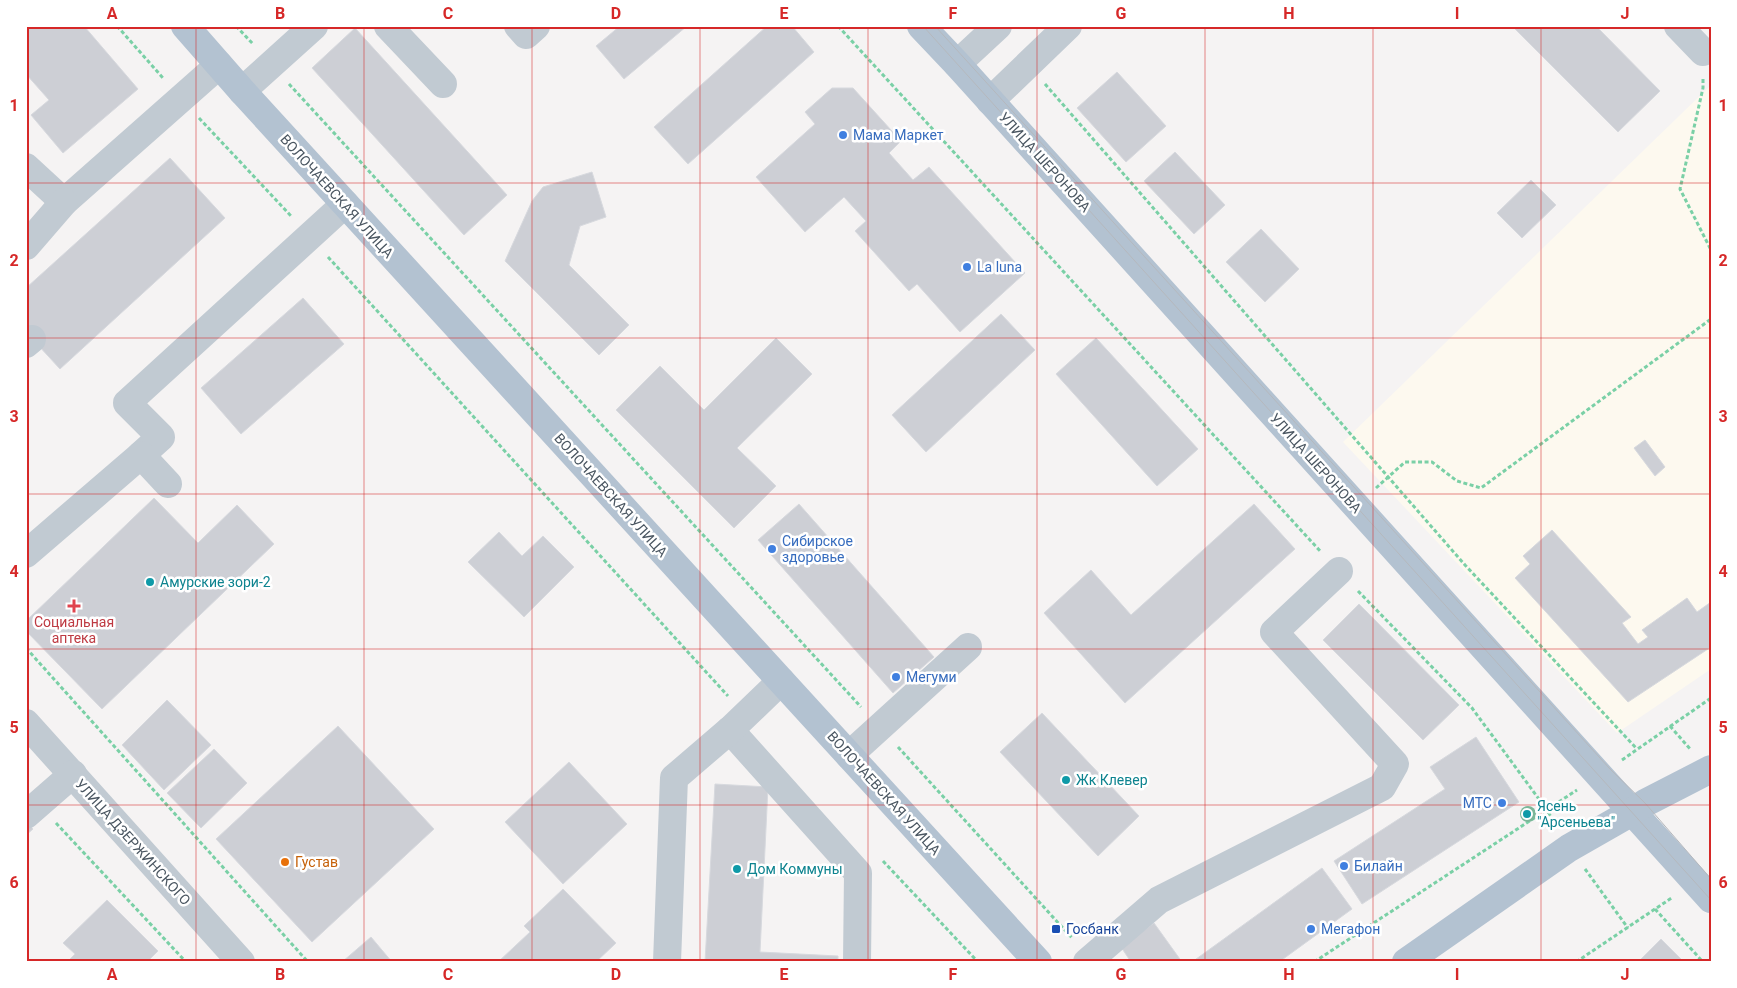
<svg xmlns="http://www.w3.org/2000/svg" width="1737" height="988" viewBox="0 0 1737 988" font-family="Roboto,sans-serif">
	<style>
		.commercial { fill: #fdf9ef }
		.building { fill: #cdcfd5; stroke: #d7d9de }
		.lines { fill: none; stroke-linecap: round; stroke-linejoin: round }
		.path { stroke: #7ad0a6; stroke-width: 3; stroke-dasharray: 4 2.5; stroke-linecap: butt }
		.minor { stroke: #c1cad2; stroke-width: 28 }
		.major { stroke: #b3c2d1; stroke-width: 28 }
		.tram { stroke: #b5b8bd; stroke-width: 1 }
		.tree { fill: #7bb799 }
		.grid { fill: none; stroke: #d62828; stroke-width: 1; stroke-opacity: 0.55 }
		.shop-dot { fill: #3f7fe0; stroke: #fff; stroke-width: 2 }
		.culture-dot { fill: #0f9aa8; stroke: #fff; stroke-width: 2 }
		.health-dot { fill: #e0444e; stroke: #fff; stroke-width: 2 }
		.food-dot { fill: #e8710a; stroke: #fff; stroke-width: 2 }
		.transit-dot { fill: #1a4fb4; stroke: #fff; stroke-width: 2 }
		.labels { text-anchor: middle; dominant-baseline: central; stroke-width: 5; stroke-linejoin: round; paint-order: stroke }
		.shop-label { font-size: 14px; fill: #366cbe; stroke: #fff; text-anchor: start }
		.street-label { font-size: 14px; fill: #4a5661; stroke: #fff }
		.culture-label { font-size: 14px; fill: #0d838f; stroke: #fff; text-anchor: start }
		.health-label { font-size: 14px; fill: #be3a42; stroke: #fff }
		.food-label { font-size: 14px; fill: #c56008; stroke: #fff; text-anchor: start }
		.transit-label { font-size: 14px; fill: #164399; stroke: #fff; text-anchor: start }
		.neatline { fill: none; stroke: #d62828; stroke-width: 2 }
		.grid-label { font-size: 16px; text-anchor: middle; font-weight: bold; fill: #d62828 }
	</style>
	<rect width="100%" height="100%" fill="#f5f3f3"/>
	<path class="commercial" d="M 1711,85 L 1711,669 L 1617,733 L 1343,442 Z"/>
	<g class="building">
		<path d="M 26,26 L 84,26 L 138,89 L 63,153 L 31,115 L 49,100 L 26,74 Z"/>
		<path d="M 620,26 L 687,26 L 624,79 L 596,46 Z"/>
		<path d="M 767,26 L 792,26 L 814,52 L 688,164 L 654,127 Z"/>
		<path d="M 1512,26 L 1596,26 L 1660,91 L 1618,132 Z"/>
		<path d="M 355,28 L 507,195 L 464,235 L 312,68 Z"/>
		<path d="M 1117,72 L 1166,126 L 1126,162 L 1077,108 Z"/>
		<path d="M 832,88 L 853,88 L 901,141 L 889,153 L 913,180 L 929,167 L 1025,273 L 960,332 L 917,284 L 909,291 L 855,231 L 866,221 L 844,197 L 805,232 L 756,177 L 815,124 L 805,112 Z"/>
		<path d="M 1175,152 L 1225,205 L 1194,234 L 1144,181 Z"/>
		<path d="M 170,158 L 225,218 L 60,369 L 26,332 L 26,288 Z"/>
		<path d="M 592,172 L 606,217 L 580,226 L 569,265 L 629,325 L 599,355 L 505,261 L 532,201 L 543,187 Z"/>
		<path d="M 1531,180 L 1556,205 L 1522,238 L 1497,213 Z"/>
		<path d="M 1261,229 L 1299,269 L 1265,302 L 1226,262 Z"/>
		<path d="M 303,298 L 344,344 L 241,434 L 201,388 Z"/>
		<path d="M 1001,314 L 1035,350 L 926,452 L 892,415 Z"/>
		<path d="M 776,338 L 812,374 L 737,448 L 776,486 L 734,528 L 616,410 L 660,366 L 704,410 Z"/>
		<path d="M 1096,338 L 1198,449 L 1157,486 L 1056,374 Z"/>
		<path d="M 1645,440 L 1665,467 L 1655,476 L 1634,448 Z"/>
		<path d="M 154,498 L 198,543 L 237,505 L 274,544 L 102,709 L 26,631 L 26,621 Z"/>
		<path d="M 799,504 L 934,657 L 893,693 L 758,540 Z"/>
		<path d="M 1254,504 L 1295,549 L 1125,703 L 1044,613 L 1091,570 L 1131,615 Z"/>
		<path d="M 1552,530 L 1631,617 L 1622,623 L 1638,644 L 1648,637 L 1642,630 L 1687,598 L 1697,612 L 1711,602 L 1711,647 L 1628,702 L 1515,578 L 1530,564 L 1523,556 Z"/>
		<path d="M 499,532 L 522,556 L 543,536 L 574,567 L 524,617 L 468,562 Z"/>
		<path d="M 1359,604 L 1459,705 L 1423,740 L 1323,640 Z"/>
		<path d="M 167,700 L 211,745 L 164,790 L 122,745 Z"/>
		<path d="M 1042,713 L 1139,816 L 1098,856 L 1000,752 Z"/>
		<path d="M 338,726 L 434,829 L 312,942 L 216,839 Z"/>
		<path d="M 1476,737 L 1519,802 L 1362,904 L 1334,861 L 1445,789 L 1430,767 Z"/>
		<path d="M 214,749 L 247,783 L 201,828 L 167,793 Z"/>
		<path d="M 569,762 L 627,824 L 563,884 L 505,822 Z"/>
		<path d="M 715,784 L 768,787 L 760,952 L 838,956 L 838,962 L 705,962 Z"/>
		<path d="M 26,822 L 33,829 L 26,835 Z"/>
		<path d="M 1322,868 L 1352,909 L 1279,962 L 1192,962 Z"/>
		<path d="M 563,889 L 616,943 L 596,962 L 498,962 L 530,932 L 524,926 Z"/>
		<path d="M 107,900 L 158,951 L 147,962 L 67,962 L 75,954 L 63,943 Z"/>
		<path d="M 1154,923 L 1182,962 L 1131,962 L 1121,947 Z"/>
		<path d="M 371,937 L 392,962 L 342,962 Z"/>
		<path d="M 1661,939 L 1684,962 L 1638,962 Z"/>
	</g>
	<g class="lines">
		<g class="path">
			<path d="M 117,26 L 163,78"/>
			<path d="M 236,26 L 253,44"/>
			<path d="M 838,26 L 1321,552"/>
			<path d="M 1703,79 L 1703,88 L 1680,189 L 1711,250"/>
			<path d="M 289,84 L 861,707"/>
			<path d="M 1045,84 L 1465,565 L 1637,749"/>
			<path d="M 199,118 L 292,217"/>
			<path d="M 328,257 L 728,696"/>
			<path d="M 1376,488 L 1405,462 L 1432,462 L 1457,481 L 1481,488 L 1711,319"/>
			<path d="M 1358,591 L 1472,708 L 1547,810 L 1555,824"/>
			<path d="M 26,648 L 308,962"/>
			<path d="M 1670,726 L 1691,750"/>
			<path d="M 898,747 L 1072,938"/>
			<path d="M 1622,760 L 1711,698"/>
			<path d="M 56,823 L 186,962"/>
			<path d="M 883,861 L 978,962"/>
			<path d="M 1585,869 L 1628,928"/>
			<path d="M 1655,909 L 1703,962"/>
			<path d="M 1314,962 L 1577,790"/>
			<path d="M 1576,962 L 1673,897"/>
		</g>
		<g class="minor">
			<path d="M 388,26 L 443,84"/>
			<path d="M 518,26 L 526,35 L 536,26"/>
			<path d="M 1678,26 L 1703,52"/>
			<path d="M 957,64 L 998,26"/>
			<path d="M 242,91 L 314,26"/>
			<path d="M 990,101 L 1068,26"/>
			<path d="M 26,167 L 64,202 L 219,65"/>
			<path d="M 26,246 L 64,202"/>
			<path d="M 26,344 L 32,339"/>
			<path d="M 141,455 L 161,437 L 127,403 L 345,204"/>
			<path d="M 26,554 L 141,455 L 168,484"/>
			<path d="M 26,723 L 241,962"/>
			<path d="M 730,730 L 858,873 L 857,962"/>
			<path d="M 849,755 L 968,647"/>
			<path d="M 26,815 L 73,774"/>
			<path d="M 667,962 L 674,778 L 730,730 L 781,681"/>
			<path d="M 1087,962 L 1159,900 L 1382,787 L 1395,764 L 1274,632 L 1339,571"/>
		</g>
		<g class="major">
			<path d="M 185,26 L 242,91 L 1038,962"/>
			<path d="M 921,26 L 957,64 L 1711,899"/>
			<path d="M 1406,962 L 1569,848 L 1632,812 L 1645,803 L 1711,769"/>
		</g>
		<g class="tram">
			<path d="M 923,26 L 1711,900"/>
			<path d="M 935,26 L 1610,769 L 1645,803 L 1711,879"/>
		</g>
	</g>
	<circle class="tree" cx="1528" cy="814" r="8"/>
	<path class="grid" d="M 196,26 L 196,962M 364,26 L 364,962M 532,26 L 532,962M 700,26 L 700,962M 868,26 L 868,962M 1037,26 L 1037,962M 1205,26 L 1205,962M 1373,26 L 1373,962M 1541,26 L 1541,962M 26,183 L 1711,183M 26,338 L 1711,338M 26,494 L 1711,494M 26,649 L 1711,649M 26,805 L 1711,805"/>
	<g class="shop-dot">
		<circle cx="843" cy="135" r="5"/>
		<circle cx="967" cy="267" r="5"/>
		<circle cx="772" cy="549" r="5"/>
		<circle cx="896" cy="677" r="5"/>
		<circle cx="1502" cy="803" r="5"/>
		<circle cx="1344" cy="866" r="5"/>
		<circle cx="1311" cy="929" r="5"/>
	</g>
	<g class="culture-dot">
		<circle cx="150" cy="582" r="5"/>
		<circle cx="1066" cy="780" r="5"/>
		<circle cx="1527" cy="814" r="5"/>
		<circle cx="737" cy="869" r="5"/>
	</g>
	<path class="health-dot" d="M71.5 598.5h5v5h5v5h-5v5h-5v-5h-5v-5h5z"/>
	<circle class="food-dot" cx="285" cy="862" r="5"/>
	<rect class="transit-dot" x="1051" y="924" width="10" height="10" rx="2.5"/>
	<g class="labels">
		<g class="shop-label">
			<text x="853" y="135">Мама Маркет</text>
			<text x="977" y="267">La luna</text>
			<text x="782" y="541">Сибирское<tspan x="782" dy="16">здоровье</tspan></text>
			<text x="906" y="677">Мегуми</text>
			<text x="1492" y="803" text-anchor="end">МТС</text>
			<text x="1354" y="866">Билайн</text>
			<text x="1321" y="929">Мегафон</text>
		</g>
		<g class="street-label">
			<text transform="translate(1045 162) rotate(48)">УЛИЦА ШЕРОНОВА</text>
			<text transform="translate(337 196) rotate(48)">ВОЛОЧАЕВСКАЯ УЛИЦА</text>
			<text transform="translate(1316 463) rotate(48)">УЛИЦА ШЕРОНОВА</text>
			<text transform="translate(611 495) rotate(48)">ВОЛОЧАЕВСКАЯ УЛИЦА</text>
			<text transform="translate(884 793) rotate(48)">ВОЛОЧАЕВСКАЯ УЛИЦА</text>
			<text transform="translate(133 842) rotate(48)">УЛИЦА ДЗЕРЖИНСКОГО</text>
		</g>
		<g class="culture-label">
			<text x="160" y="582">Амурские зори-2</text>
			<text x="1076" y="780">Жк Клевер</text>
			<text x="1537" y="806">Ясень<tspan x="1537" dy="16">"Арсеньева"</tspan></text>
			<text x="747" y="869">Дом Коммуны</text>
		</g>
		<g class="health-label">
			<text x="74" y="622">Социальная<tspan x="74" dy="16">аптека</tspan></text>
		</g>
		<g class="food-label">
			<text x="295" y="862">Густав</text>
		</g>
		<g class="transit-label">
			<text x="1066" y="929">Госбанк</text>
		</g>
	</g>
	<rect width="1737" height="988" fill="none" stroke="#ffffff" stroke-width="55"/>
	<rect x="28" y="28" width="1682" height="932" class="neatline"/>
	<g class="grid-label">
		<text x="112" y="19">A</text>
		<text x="280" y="19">B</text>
		<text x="448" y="19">C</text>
		<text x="616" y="19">D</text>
		<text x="784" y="19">E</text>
		<text x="953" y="19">F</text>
		<text x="1121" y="19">G</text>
		<text x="1289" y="19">H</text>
		<text x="1457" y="19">I</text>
		<text x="1625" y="19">J</text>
		<text x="14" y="111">1</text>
		<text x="1723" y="111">1</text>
		<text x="14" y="266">2</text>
		<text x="1723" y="266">2</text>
		<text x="14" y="422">3</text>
		<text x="1723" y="422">3</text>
		<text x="14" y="577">4</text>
		<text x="1723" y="577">4</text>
		<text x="14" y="733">5</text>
		<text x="1723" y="733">5</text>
		<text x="14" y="888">6</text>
		<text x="1723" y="888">6</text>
		<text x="112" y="980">A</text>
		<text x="280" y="980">B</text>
		<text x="448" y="980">C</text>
		<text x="616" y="980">D</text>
		<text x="784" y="980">E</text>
		<text x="953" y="980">F</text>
		<text x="1121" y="980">G</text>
		<text x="1289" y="980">H</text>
		<text x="1457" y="980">I</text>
		<text x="1625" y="980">J</text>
	</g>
</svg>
